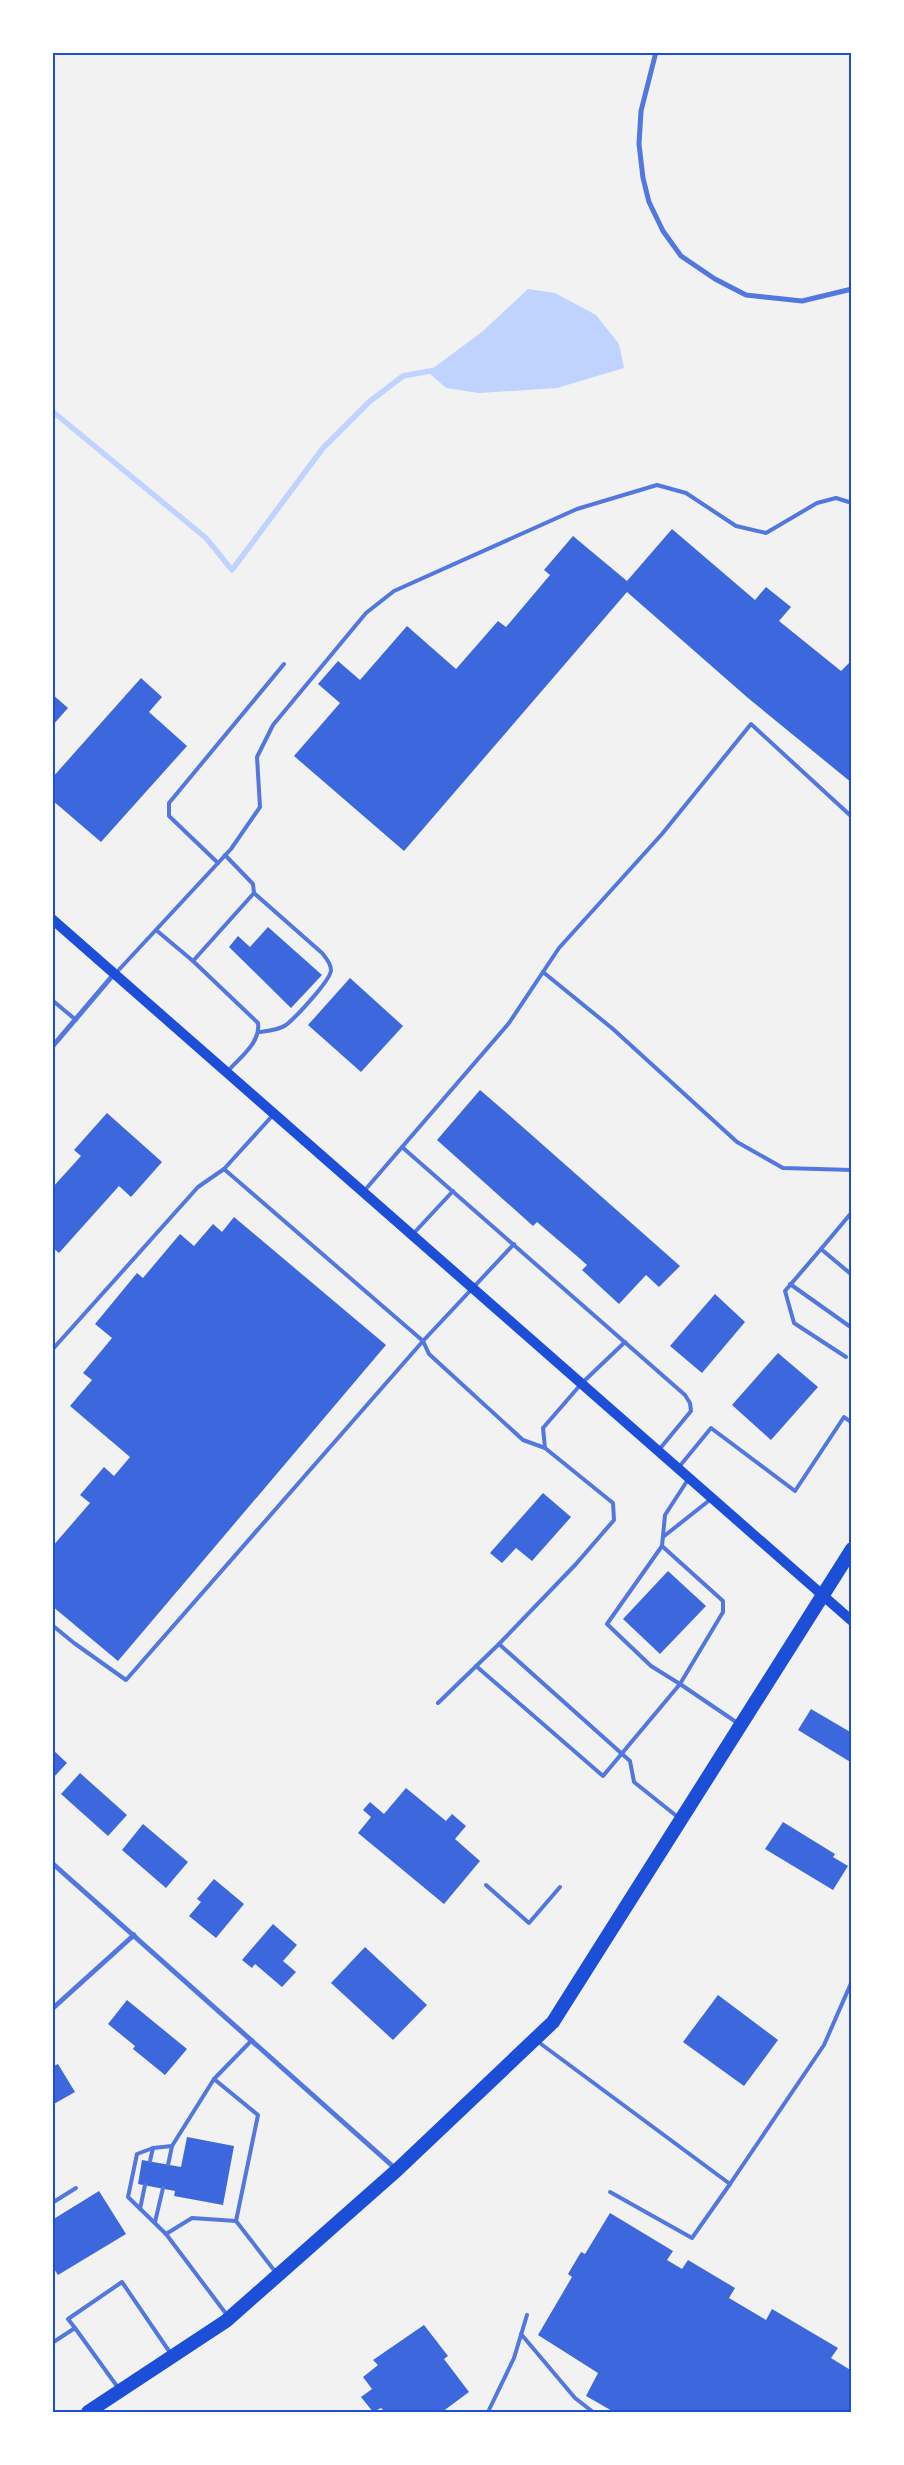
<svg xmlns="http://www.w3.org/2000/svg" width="904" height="2465" viewBox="0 0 904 2465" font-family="Overpass,sans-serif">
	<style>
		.water { fill: #bfd3fe }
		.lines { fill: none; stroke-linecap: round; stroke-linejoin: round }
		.stream { stroke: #bfd3fe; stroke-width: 5.5 }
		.building { fill: #3d67dc }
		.service { stroke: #5277de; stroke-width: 4 }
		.minor { stroke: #5277de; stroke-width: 5 }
		.secondary { stroke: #1d4ed8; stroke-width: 10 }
		.trunk { stroke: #1d4ed8; stroke-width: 14 }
		.neatline { fill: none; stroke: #1d4ed8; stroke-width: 2 }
	</style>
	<rect width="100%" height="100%" fill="#f2f2f2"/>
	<path class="water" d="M 528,289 L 555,293 L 596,315 L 619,344 L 624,368 L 557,388 L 479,393 L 446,388 L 428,372 L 483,331 Z"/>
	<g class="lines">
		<path class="stream" d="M 52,411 L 206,538 L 232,570 L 323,448 L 369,402 L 403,376 L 436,370"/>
	</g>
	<g class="building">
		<path d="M 672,529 L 755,600 L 766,587 L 791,607 L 779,621 L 841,671 L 852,660 L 852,783 L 748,698 L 627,592 L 404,851 L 294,756 L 340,703 L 318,684 L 338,661 L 360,680 L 407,626 L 456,669 L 498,621 L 506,627 L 550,575 L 544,570 L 573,536 L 627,581 Z"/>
		<path d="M 141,678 L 162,697 L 149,712 L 187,746 L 101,842 L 52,800 L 52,778 Z"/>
		<path d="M 52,694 L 68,708 L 52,726 Z"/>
		<path d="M 268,927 L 322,975 L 291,1008 L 229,947 L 238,936 L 250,947 Z"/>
		<path d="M 350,978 L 403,1026 L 361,1072 L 308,1025 Z"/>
		<path d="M 480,1090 L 509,1115 L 680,1266 L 659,1287 L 646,1275 L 619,1304 L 582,1270 L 587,1265 L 578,1257 L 537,1222 L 533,1226 L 437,1140 Z"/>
		<path d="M 107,1113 L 162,1162 L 131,1197 L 119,1186 L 59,1253 L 52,1247 L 52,1188 L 81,1156 L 74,1150 Z"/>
		<path d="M 234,1217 L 386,1345 L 118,1661 L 52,1606 L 52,1547 L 90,1503 L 80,1495 L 104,1467 L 114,1476 L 130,1457 L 70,1406 L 92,1380 L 83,1373 L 112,1338 L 95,1324 L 137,1273 L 143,1278 L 180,1234 L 194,1246 L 213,1224 L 222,1232 Z"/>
		<path d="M 715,1294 L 745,1322 L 702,1373 L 670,1346 Z"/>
		<path d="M 778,1353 L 818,1387 L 771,1440 L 732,1405 Z"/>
		<path d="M 543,1493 L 571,1517 L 532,1561 L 516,1548 L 502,1563 L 490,1553 Z"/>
		<path d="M 668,1571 L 706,1606 L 660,1654 L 623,1619 Z"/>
		<path d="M 811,1709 L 852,1733 L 852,1763 L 798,1730 Z"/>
		<path d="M 52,1749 L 67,1763 L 52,1779 Z"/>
		<path d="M 80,1773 L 127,1815 L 108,1836 L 61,1794 Z"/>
		<path d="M 406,1788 L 446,1821 L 452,1814 L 466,1826 L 455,1839 L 480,1861 L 444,1904 L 358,1833 L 371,1817 L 363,1810 L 370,1802 L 384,1814 Z"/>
		<path d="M 783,1822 L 835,1854 L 833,1857 L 848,1866 L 833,1890 L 765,1849 Z"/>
		<path d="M 143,1824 L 188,1862 L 166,1888 L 122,1850 Z"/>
		<path d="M 214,1879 L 244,1904 L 216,1938 L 189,1916 L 201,1902 L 197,1899 Z"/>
		<path d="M 273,1924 L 297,1945 L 283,1961 L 296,1972 L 282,1987 L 255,1964 L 252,1968 L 242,1960 Z"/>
		<path d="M 365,1947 L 427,2005 L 393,2040 L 331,1983 Z"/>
		<path d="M 718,1995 L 778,2040 L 744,2086 L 683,2042 Z"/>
		<path d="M 127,2000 L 187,2049 L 165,2075 L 133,2049 L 135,2046 L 108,2024 Z"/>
		<path d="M 58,2064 L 75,2092 L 52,2105 L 52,2067 Z"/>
		<path d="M 187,2137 L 234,2146 L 223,2205 L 174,2196 L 175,2191 L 138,2184 L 142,2160 L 181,2167 Z"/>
		<path d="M 99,2191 L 126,2234 L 58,2275 L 52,2266 L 52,2220 Z"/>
		<path d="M 610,2213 L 673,2251 L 667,2260 L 682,2269 L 688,2260 L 735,2288 L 729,2298 L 766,2320 L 772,2309 L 838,2348 L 831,2358 L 852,2371 L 852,2412 L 614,2412 L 586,2396 L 598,2373 L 538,2335 L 572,2277 L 568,2274 L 581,2252 L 585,2254 Z"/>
		<path d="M 424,2325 L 448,2356 L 444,2359 L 469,2392 L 442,2412 L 385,2412 L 381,2408 L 373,2412 L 361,2397 L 372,2389 L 363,2377 L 378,2365 L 373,2360 Z"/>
	</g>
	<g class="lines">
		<g class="service">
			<path d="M 225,855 L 253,884 L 254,893 L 322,953 C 326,958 331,963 331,970 C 331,980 295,1018 286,1025 C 279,1030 268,1031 260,1032"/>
			<path d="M 218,863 L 169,816 L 169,803 L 284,664"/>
			<path d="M 156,930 L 193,961 L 258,1023 C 261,1043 239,1058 227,1072"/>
			<path d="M 193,961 L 254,893"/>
			<path d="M 543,972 L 613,1029 L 737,1142 L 783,1168 L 852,1170"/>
			<path d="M 115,974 L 231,849 L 260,807 L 257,757 L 273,725 L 366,613 L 394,591 L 577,509 L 657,485 L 686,493 L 736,526 L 766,533 L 817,503 L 836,498 L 852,503"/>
			<path d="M 52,1000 L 76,1020"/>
			<path d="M 402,1147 L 685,1395 L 690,1403 L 691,1411 L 658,1451"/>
			<path d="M 365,1190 L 509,1023 L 559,948 L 662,834 L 751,724 L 852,817"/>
			<path d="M 852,1212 L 821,1249 L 852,1275"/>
			<path d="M 413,1234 L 453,1191"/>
			<path d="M 514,1244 L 423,1341 L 429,1354 L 523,1440 L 545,1448"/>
			<path d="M 821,1249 L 785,1291 L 794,1323 L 846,1357"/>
			<path d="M 790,1284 L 852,1328"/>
			<path d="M 52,1350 L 198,1187 L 224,1169 L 273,1115"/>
			<path d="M 679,1467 L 711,1428 L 795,1491 L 844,1417 L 852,1423"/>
			<path d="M 663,1537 L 711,1499"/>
			<path d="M 662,1546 L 607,1624 L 651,1666 L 680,1684 L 723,1612 L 723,1601 L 662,1546 L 665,1515 L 689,1478"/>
			<path d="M 52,1625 L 74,1643 L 126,1680 L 423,1341 L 224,1169"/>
			<path d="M 499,1644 L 576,1564 L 614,1520 L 613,1503 L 545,1448 L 543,1428 L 582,1383 L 625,1342"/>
			<path d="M 476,1666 L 603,1776 L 680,1684 L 739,1724"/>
			<path d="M 438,1703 L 499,1644 L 630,1761 L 634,1782 L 679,1818"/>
			<path d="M 486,1885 L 529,1923 L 560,1887"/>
			<path d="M 537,2041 L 730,2184 L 824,2045 L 852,1981"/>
			<path d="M 214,2079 L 252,2040"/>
			<path d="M 150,2161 L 153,2148"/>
			<path d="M 168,2165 L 172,2146"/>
			<path d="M 610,2192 L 692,2238 L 730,2184"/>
			<path d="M 52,2203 L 76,2188"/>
			<path d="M 140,2209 L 145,2185"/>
			<path d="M 155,2222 L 163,2188"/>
			<path d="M 166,2234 L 128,2197 L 137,2154 L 153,2148 L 172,2146 L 214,2079 L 258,2115 L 236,2221"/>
			<path d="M 227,2315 L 166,2234 L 192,2218 L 236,2221 L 277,2274"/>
			<path d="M 75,2328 L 68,2319 L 122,2282 L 171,2354"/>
			<path d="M 521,2334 L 575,2398 L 593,2412"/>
			<path d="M 52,2343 L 75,2328 L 119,2389"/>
			<path d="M 488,2412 L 514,2358 L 527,2315"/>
		</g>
		<g class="minor">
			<path d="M 656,52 L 641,111 L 639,144 L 643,178 L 649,202 L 663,231 L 681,256 L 715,279 L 746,295 L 802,301 L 852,289"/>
			<path d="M 52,1047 L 114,974"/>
			<path d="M 52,1863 L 397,2170"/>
			<path d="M 52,2009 L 134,1935"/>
		</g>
		<path class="secondary" d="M 52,919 L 852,1621"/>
		<path class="trunk" d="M 88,2412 L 226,2321 L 397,2170 L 553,2022 L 852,1549"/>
	</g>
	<rect width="904" height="2465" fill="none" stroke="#ffffff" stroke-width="108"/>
	<rect x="54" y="54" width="796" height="2357" class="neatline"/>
</svg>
